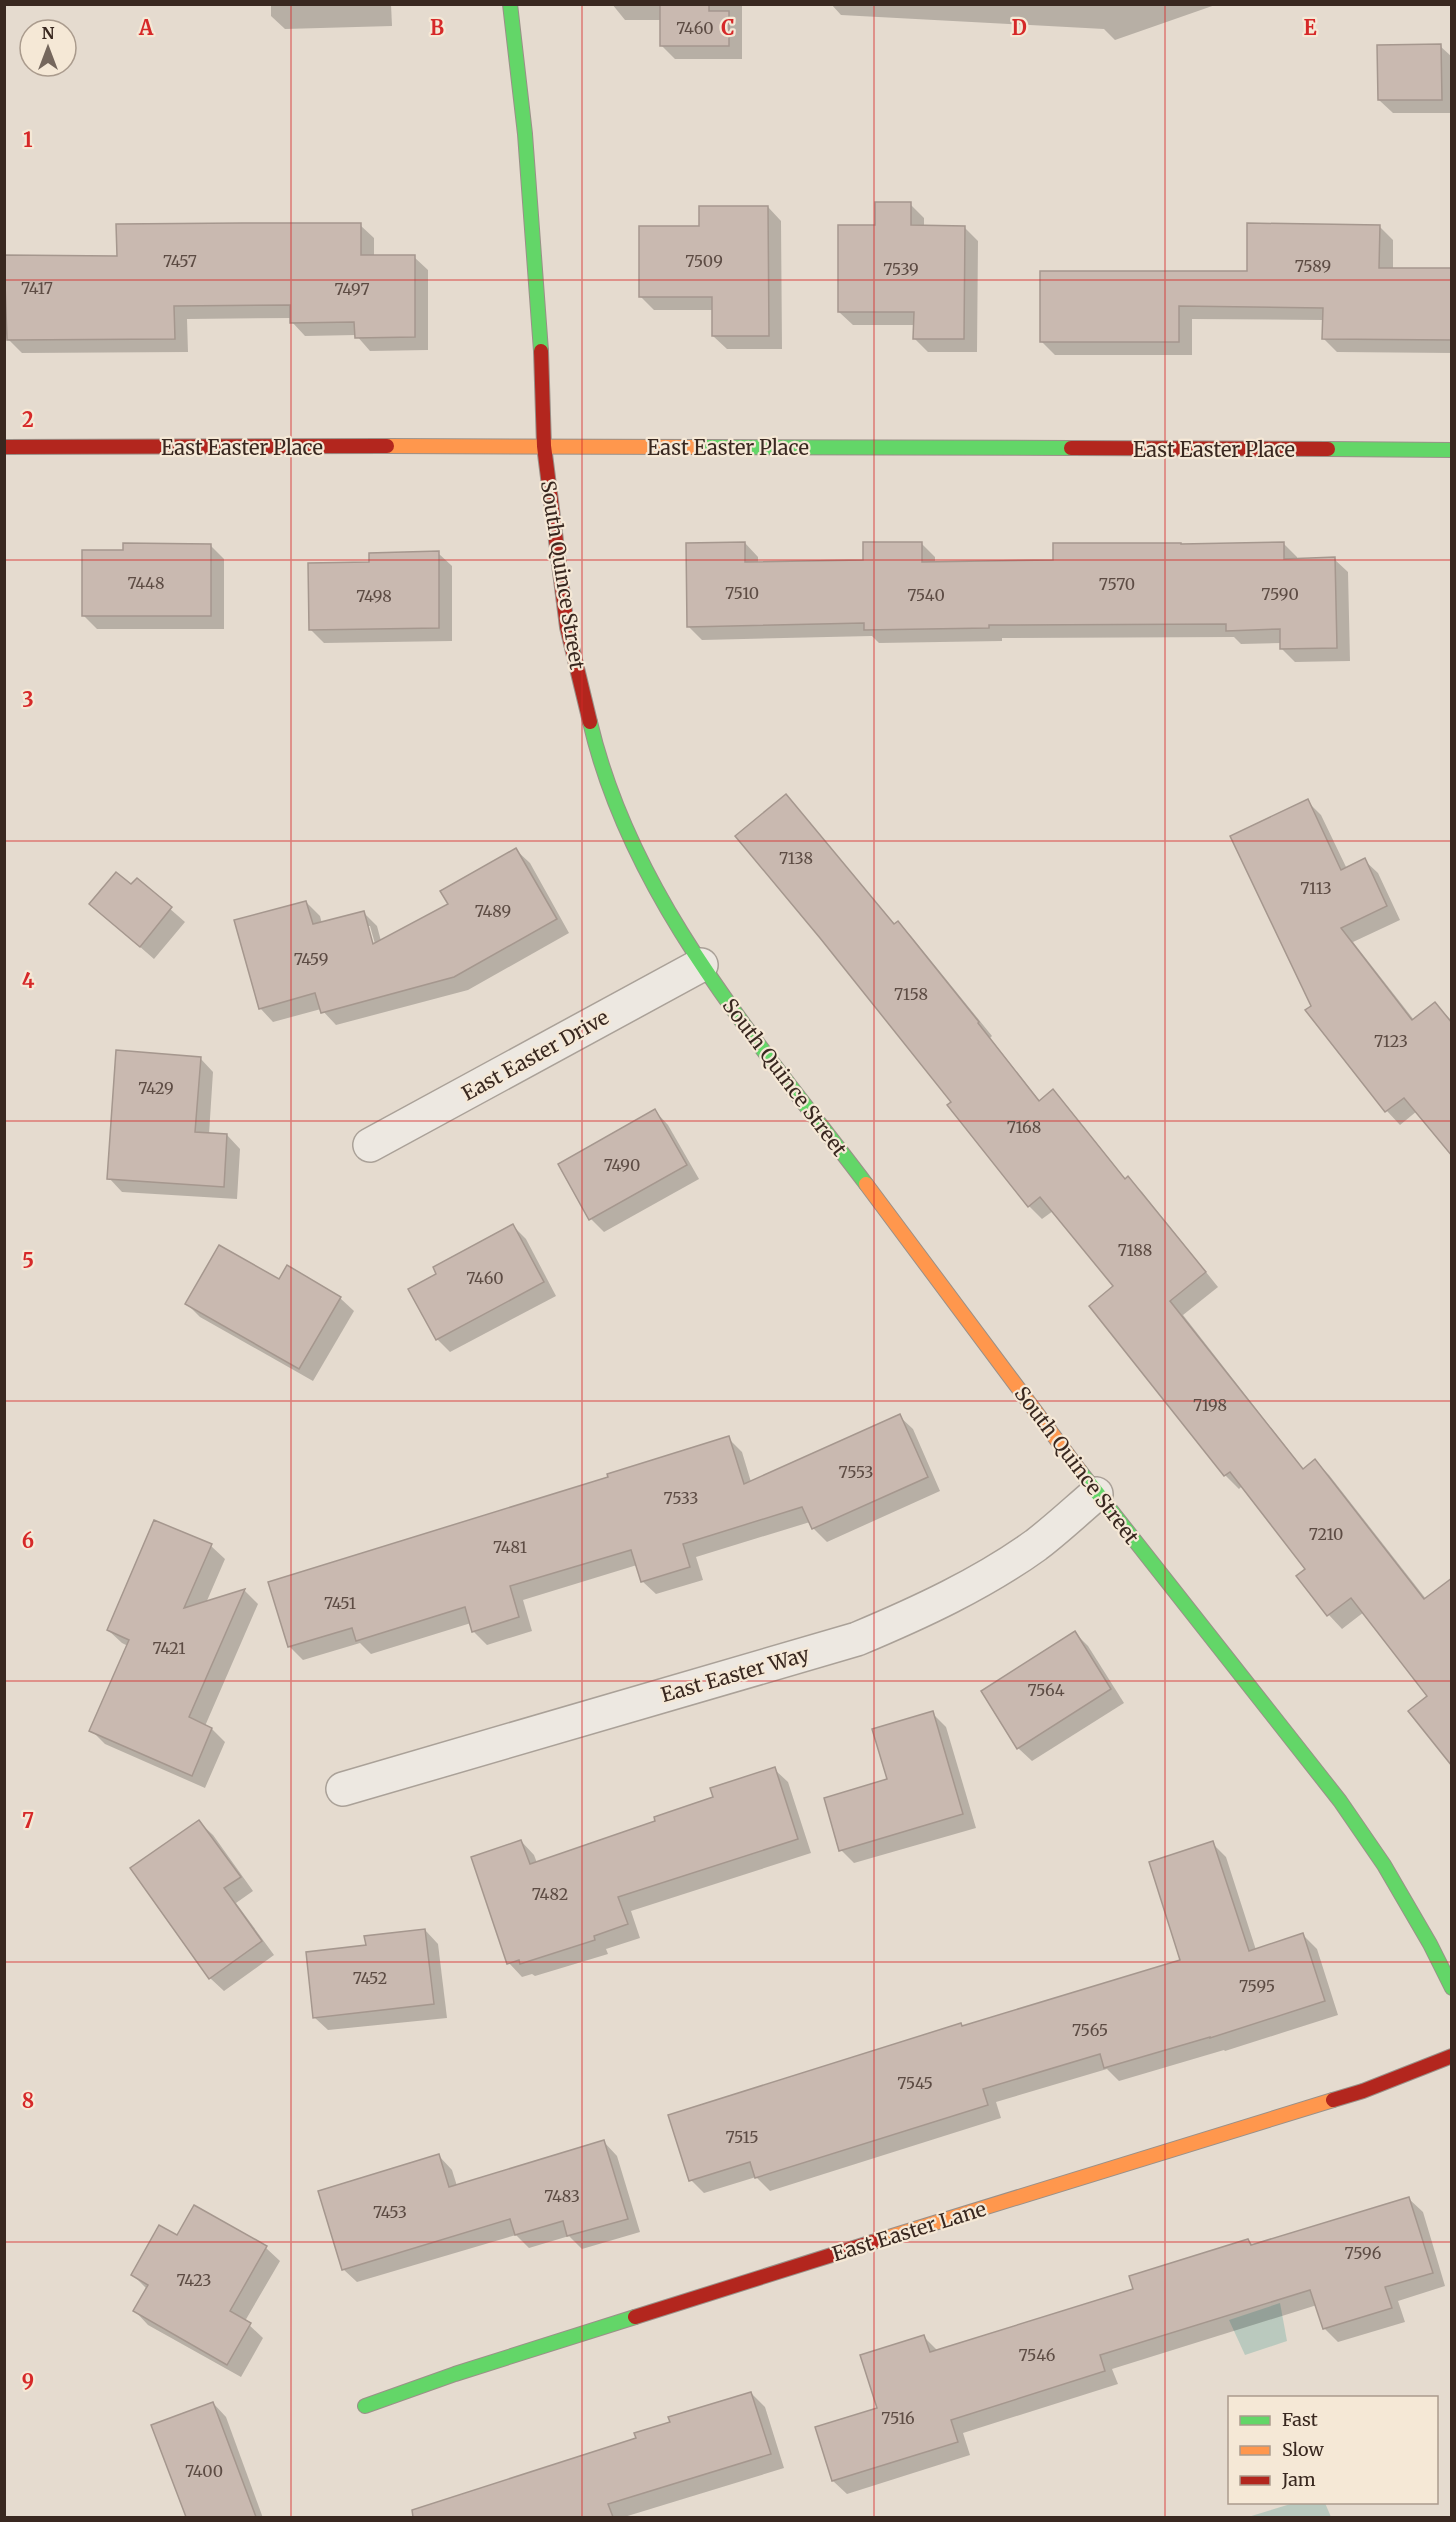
<svg xmlns="http://www.w3.org/2000/svg" width="1456" height="2522" viewBox="0 0 1456 2522" font-family="Merriweather,serif">
	<style>
		.water { fill: #bac9be }
		.shadow { fill: #0003; fill-rule: evenodd }
		.building { fill: #c9b9b0; stroke: #a5978e; stroke-width: 1.5 }
		.lines { fill: none; stroke-linecap: round; stroke-linejoin: round }
		.street-casing { stroke: #aaa198; stroke-width: 36 }
		.fast-casing { stroke: #9a9088; stroke-width: 16 }
		.slow-casing { stroke: #9a9088; stroke-width: 16 }
		.jam-casing { stroke: #9a9088; stroke-width: 16 }
		.street { stroke: #ede8e1; stroke-width: 33 }
		.fast { stroke: #63d668; stroke-width: 14 }
		.slow { stroke: #ff974d; stroke-width: 14 }
		.jam { stroke: #b3261e; stroke-width: 14 }
		.grid { fill: none; stroke: #d62828; stroke-width: 1.5; stroke-opacity: 0.55 }
		.labels { text-anchor: middle; dominant-baseline: central; stroke-width: 4.5; stroke-linejoin: round; paint-order: stroke }
		.number-label { font-size: 16px; fill: #5d4c44 }
		.street-label { font-size: 20px; fill: #392820; stroke: #f5e8d6 }
		.grid-label { font-size: 20px; text-anchor: middle; font-weight: bold; fill: #d62828; stroke: #f5e8d6; stroke-width: 4.5; stroke-linejoin: round; paint-order: stroke }
	</style>
	<rect width="100%" height="100%" fill="#e5dbcf"/>
	<g class="water">
		<path d="M 1280,2303 L 1287,2341 L 1245,2355 L 1229,2320 Z"/>
		<path d="M 1297,2502 L 1325,2503 L 1331,2517 L 1248,2517 Z"/>
	</g>
	<g class="shadow">
		<path d="M 271,4 L 391,4 L 392,26 L 285,29 L 271,16 Z"/>
		<path d="M 612,4 L 742,4 L 742,59 L 675,59 L 661,45 L 661,20 L 625,20 Z"/>
		<path d="M 831,4 L 1218,4 L 1115,40 L 1104,29 L 841,15 Z"/>
		<path d="M 1440,46 L 1452,57 L 1452,113 L 1393,113 L 1379,100 Z"/>
		<path d="M 910,204 L 924,218 L 924,227 L 964,227 L 978,241 L 977,352 L 928,352 L 914,338 L 915,325 L 853,325 L 839,312 L 876,226 Z"/>
		<path d="M 768,207 L 781,221 L 782,349 L 727,349 L 713,336 L 713,310 L 654,310 L 640,296 L 700,227 Z"/>
		<path d="M 360,225 L 374,238 L 374,257 L 414,257 L 428,270 L 428,350 L 370,351 L 356,335 L 305,336 L 292,322 L 292,318 L 187,319 L 188,352 L 22,353 L 8,339 L 8,333 L 4,333 L 4,258 L 118,258 Z"/>
		<path d="M 1379,226 L 1393,240 L 1393,270 L 1452,270 L 1452,353 L 1337,352 L 1324,339 L 1324,320 L 1192,319 L 1192,355 L 1055,355 L 1041,341 L 1248,273 Z"/>
		<path d="M 745,543 L 758,557 L 758,563 L 864,562 L 921,543 L 935,557 L 935,563 L 1055,562 L 1283,543 L 1297,557 L 1297,560 L 1334,559 L 1348,572 L 1350,661 L 1295,662 L 1282,649 L 1281,643 L 1241,644 L 1234,637 L 1002,638 L 1002,641 L 879,643 L 872,636 L 702,640 L 688,626 Z"/>
		<path d="M 211,546 L 224,559 L 224,629 L 97,629 L 83,615 L 124,552 Z"/>
		<path d="M 438,553 L 452,566 L 452,641 L 324,643 L 310,629 L 370,563 Z"/>
		<path d="M 786,796 L 895,925 L 898,923 L 911,936 L 992,1036 L 990,1038 L 1040,1101 L 1053,1091 L 1066,1105 L 1126,1180 L 1128,1179 L 1142,1192 L 1218,1287 L 1183,1315 L 1304,1470 L 1315,1461 L 1329,1475 L 1426,1599 L 1429,1696 L 1364,1612 L 1342,1629 L 1329,1615 L 1298,1576 L 1307,1569 L 1242,1486 L 1239,1489 L 1225,1475 L 1091,1306 L 1115,1286 L 1053,1211 L 1042,1219 L 1029,1206 L 953,1102 Z"/>
		<path d="M 1307,801 L 1321,815 L 1347,869 L 1364,860 L 1378,873 L 1400,920 L 1353,942 L 1414,1020 L 1435,1004 L 1452,1021 L 1452,1154 L 1417,1111 L 1400,1125 L 1387,1111 L 1307,1011 L 1312,1007 Z"/>
		<path d="M 516,850 L 530,863 L 569,933 L 468,990 L 336,1025 L 321,1009 L 273,1022 L 260,1008 L 306,902 L 320,916 L 322,924 L 363,912 L 377,926 L 381,941 L 450,904 ZM 367,926 L 370,926 L 377,951 L 374,952 Z"/>
		<path d="M 137,880 L 185,922 L 154,959 L 91,904 L 131,886 Z"/>
		<path d="M 200,1058 L 213,1072 L 209,1134 L 227,1135 L 240,1149 L 237,1199 L 122,1192 L 109,1178 Z"/>
		<path d="M 655,1111 L 668,1125 L 699,1179 L 604,1232 L 591,1219 Z"/>
		<path d="M 512,1225 L 526,1239 L 556,1296 L 450,1352 L 437,1339 L 438,1275 Z"/>
		<path d="M 280,1281 L 340,1298 L 354,1311 L 313,1381 L 200,1317 L 187,1304 Z"/>
		<path d="M 899,1416 L 913,1429 L 940,1491 L 827,1542 L 813,1528 L 810,1522 L 696,1557 L 703,1580 L 656,1594 L 642,1581 L 637,1565 L 523,1600 L 532,1631 L 487,1645 L 473,1631 L 471,1623 L 371,1654 L 360,1643 L 303,1660 L 289,1646 L 610,1478 L 728,1438 L 742,1452 L 751,1482 Z"/>
		<path d="M 211,1546 L 225,1559 L 206,1603 L 245,1591 L 258,1604 L 205,1726 L 212,1729 L 225,1742 L 205,1788 L 105,1744 L 91,1730 L 128,1646 L 122,1643 L 108,1630 Z"/>
		<path d="M 1075,1633 L 1088,1646 L 1124,1703 L 1032,1761 L 1018,1748 Z"/>
		<path d="M 932,1713 L 946,1727 L 976,1828 L 854,1863 L 841,1850 Z"/>
		<path d="M 774,1769 L 788,1782 L 811,1853 L 631,1911 L 640,1938 L 606,1949 L 608,1954 L 535,1976 L 532,1974 L 522,1977 L 509,1963 L 521,1841 L 534,1855 L 537,1863 L 657,1822 L 715,1798 Z"/>
		<path d="M 199,1822 L 213,1835 L 253,1891 L 236,1903 L 274,1955 L 224,1991 L 210,1978 Z"/>
		<path d="M 1212,1843 L 1226,1857 L 1256,1950 L 1303,1935 L 1317,1949 L 1338,2015 L 1225,2051 L 1224,2050 L 1119,2081 L 1107,2069 L 996,2102 L 1001,2118 L 770,2191 L 756,2177 L 704,2193 L 691,2180 L 961,2025 L 964,2027 L 1181,1961 Z"/>
		<path d="M 425,1930 L 438,1944 L 447,2018 L 328,2030 L 314,2017 L 367,1946 Z"/>
		<path d="M 604,2142 L 617,2156 L 640,2232 L 582,2249 L 569,2236 L 529,2248 L 516,2235 L 357,2282 L 343,2269 L 439,2156 L 452,2170 L 457,2186 Z"/>
		<path d="M 1409,2199 L 1423,2212 L 1445,2286 L 1398,2301 L 1405,2322 L 1338,2342 L 1324,2328 L 1317,2305 L 1112,2369 L 1118,2384 L 963,2433 L 970,2455 L 847,2494 L 833,2481 L 817,2428 L 879,2409 L 924,2337 L 938,2351 L 1135,2290 L 1248,2240 L 1254,2246 Z"/>
		<path d="M 178,2237 L 266,2248 L 280,2261 L 245,2321 L 263,2338 L 241,2377 L 148,2325 L 135,2311 L 147,2289 L 133,2275 Z"/>
		<path d="M 751,2393 L 765,2407 L 784,2468 L 621,2518 L 481,2518 L 473,2492 L 638,2439 L 672,2423 Z"/>
		<path d="M 213,2403 L 226,2417 L 263,2518 L 187,2518 L 153,2426 Z"/>
	</g>
	<g class="building">
		<path d="M 660,4 L 709,4 L 709,11 L 729,11 L 729,46 L 660,46 Z"/>
		<path d="M 1441,44 L 1442,100 L 1378,100 L 1377,45 Z"/>
		<path d="M 875,202 L 911,202 L 911,225 L 965,226 L 964,339 L 913,339 L 914,312 L 838,312 L 838,225 L 875,225 Z"/>
		<path d="M 699,206 L 768,206 L 769,336 L 712,336 L 712,297 L 639,297 L 639,226 L 699,226 Z"/>
		<path d="M 242,223 L 361,223 L 361,255 L 415,255 L 415,337 L 355,338 L 354,322 L 290,323 L 290,305 L 174,306 L 175,339 L 7,340 L 4,255 L 117,256 L 116,224 Z"/>
		<path d="M 1247,223 L 1380,225 L 1379,268 L 1452,268 L 1452,340 L 1322,339 L 1323,308 L 1179,306 L 1179,342 L 1040,342 L 1040,271 L 1247,271 Z"/>
		<path d="M 745,542 L 745,562 L 863,560 L 863,542 L 922,542 L 922,562 L 1053,560 L 1053,543 L 1181,543 L 1181,544 L 1284,542 L 1284,559 L 1335,557 L 1337,648 L 1280,649 L 1280,629 L 1226,631 L 1226,624 L 989,625 L 989,628 L 864,630 L 864,623 L 687,627 L 686,543 Z"/>
		<path d="M 123,543 L 211,544 L 211,616 L 82,616 L 82,550 L 123,550 Z"/>
		<path d="M 439,551 L 439,628 L 309,630 L 308,563 L 369,562 L 369,553 Z"/>
		<path d="M 786,794 L 894,924 L 898,921 L 979,1022 L 978,1023 L 1039,1101 L 1053,1089 L 1125,1179 L 1128,1176 L 1206,1272 L 1170,1301 L 1303,1469 L 1315,1459 L 1424,1599 L 1452,1578 L 1452,1766 L 1408,1711 L 1427,1696 L 1351,1598 L 1327,1616 L 1296,1576 L 1305,1569 L 1230,1472 L 1224,1476 L 1089,1306 L 1113,1286 L 1040,1197 L 1028,1207 L 947,1105 L 951,1102 L 820,938 L 735,836 Z"/>
		<path d="M 1308,799 L 1341,870 L 1365,858 L 1387,906 L 1341,928 L 1412,1020 L 1435,1002 L 1452,1023 L 1452,1156 L 1404,1098 L 1385,1112 L 1305,1010 L 1311,1006 L 1230,836 Z"/>
		<path d="M 516,848 L 557,919 L 454,977 L 321,1013 L 315,993 L 259,1009 L 234,920 L 306,901 L 313,924 L 364,911 L 373,944 L 448,904 L 440,891 Z"/>
		<path d="M 116,872 L 131,884 L 137,878 L 172,907 L 140,947 L 89,904 Z"/>
		<path d="M 116,1050 L 201,1057 L 195,1132 L 227,1134 L 224,1187 L 107,1179 Z"/>
		<path d="M 655,1109 L 687,1165 L 589,1220 L 558,1164 Z"/>
		<path d="M 513,1224 L 544,1282 L 436,1340 L 408,1289 L 436,1274 L 433,1267 Z"/>
		<path d="M 219,1245 L 279,1279 L 287,1265 L 341,1297 L 299,1369 L 185,1304 Z"/>
		<path d="M 900,1414 L 928,1477 L 812,1529 L 802,1507 L 683,1544 L 690,1567 L 641,1582 L 631,1550 L 510,1586 L 519,1617 L 472,1632 L 465,1607 L 356,1641 L 352,1628 L 288,1647 L 268,1582 L 608,1477 L 607,1474 L 729,1436 L 744,1484 Z"/>
		<path d="M 154,1520 L 212,1544 L 184,1608 L 245,1589 L 189,1717 L 212,1728 L 192,1776 L 89,1731 L 129,1640 L 107,1630 Z"/>
		<path d="M 1075,1631 L 1111,1689 L 1017,1749 L 981,1691 Z"/>
		<path d="M 933,1711 L 963,1814 L 839,1851 L 824,1798 L 887,1779 L 872,1729 Z"/>
		<path d="M 775,1767 L 798,1839 L 618,1897 L 628,1924 L 594,1936 L 595,1940 L 520,1964 L 519,1960 L 507,1964 L 471,1857 L 521,1840 L 530,1864 L 655,1821 L 654,1817 L 713,1797 L 710,1788 Z"/>
		<path d="M 199,1820 L 241,1877 L 224,1888 L 262,1941 L 209,1979 L 130,1868 Z"/>
		<path d="M 1213,1841 L 1249,1951 L 1303,1933 L 1325,2001 L 1210,2038 L 1210,2037 L 1104,2068 L 1100,2054 L 983,2089 L 988,2105 L 755,2178 L 750,2162 L 689,2181 L 668,2115 L 961,2023 L 962,2026 L 1180,1960 L 1149,1862 Z"/>
		<path d="M 425,1929 L 434,2004 L 313,2018 L 306,1952 L 366,1945 L 364,1936 Z"/>
		<path d="M 604,2140 L 628,2219 L 567,2236 L 563,2221 L 515,2235 L 510,2219 L 342,2270 L 318,2191 L 439,2154 L 449,2187 Z"/>
		<path d="M 1409,2197 L 1433,2273 L 1385,2287 L 1392,2308 L 1323,2329 L 1310,2290 L 1100,2355 L 1105,2371 L 951,2420 L 958,2442 L 832,2481 L 815,2427 L 877,2408 L 860,2355 L 924,2335 L 930,2352 L 1133,2289 L 1129,2276 L 1248,2239 L 1251,2245 Z"/>
		<path d="M 194,2205 L 267,2246 L 230,2311 L 251,2323 L 227,2365 L 133,2311 L 148,2285 L 131,2275 L 159,2225 L 177,2235 Z"/>
		<path d="M 751,2392 L 771,2454 L 608,2504 L 613,2517 L 413,2517 L 412,2510 L 636,2438 L 634,2433 L 670,2422 L 668,2417 Z"/>
		<path d="M 213,2402 L 256,2517 L 186,2517 L 151,2425 Z"/>
	</g>
	<g class="lines">
		<g class="street-casing">
			<g id="street">
				<path d="M 370,1145 L 701,965"/>
				<path d="M 343,1789 L 857,1639 C 919,1613 982,1584 1036,1545 C 1057,1529 1076,1511 1096,1494"/>
			</g>
		</g>
		<g class="fast-casing">
			<g id="fast">
				<path d="M 510,4 L 525,134 L 541,351"/>
				<path d="M 697,447 L 1071,448"/>
				<path d="M 1328,449 L 1452,450"/>
				<path d="M 590,722 C 632,901 758,1041 866,1184"/>
				<path d="M 1080,1471 L 1340,1801 L 1384,1865 L 1430,1944 L 1452,1988"/>
				<path d="M 365,2406 L 455,2374 L 635,2317"/>
			</g>
		</g>
		<g class="slow-casing">
			<g id="slow">
				<path d="M 387,446 L 697,447"/>
				<path d="M 866,1184 L 1080,1471"/>
				<path d="M 873,2242 L 1333,2100"/>
			</g>
		</g>
		<g class="jam-casing">
			<g id="jam">
				<path d="M 541,351 L 544,446 L 567,627 L 590,722"/>
				<path d="M 4,447 L 387,446"/>
				<path d="M 1071,448 L 1328,449"/>
				<path d="M 1333,2100 L 1363,2091 L 1452,2056"/>
				<path d="M 635,2317 L 873,2242"/>
			</g>
		</g>
		<use href="#street" class="street"/>
		<use href="#fast" class="fast"/>
		<use href="#slow" class="slow"/>
		<use href="#jam" class="jam"/>
	</g>
	<path class="grid" d="M 291,4 L 291,2518M 582,4 L 582,2518M 874,4 L 874,2518M 1165,4 L 1165,2518M 4,280 L 1452,280M 4,560 L 1452,560M 4,841 L 1452,841M 4,1121 L 1452,1121M 4,1401 L 1452,1401M 4,1681 L 1452,1681M 4,1962 L 1452,1962M 4,2242 L 1452,2242"/>
	<g class="labels">
		<g class="number-label">
			<text x="695" y="28">7460</text>
			<text x="180" y="261">7457</text>
			<text x="704" y="261">7509</text>
			<text x="1313" y="266">7589</text>
			<text x="901" y="269">7539</text>
			<text x="37" y="288">7417</text>
			<text x="352" y="289">7497</text>
			<text x="146" y="583">7448</text>
			<text x="1117" y="584">7570</text>
			<text x="742" y="593">7510</text>
			<text x="1280" y="594">7590</text>
			<text x="926" y="595">7540</text>
			<text x="374" y="596">7498</text>
			<text x="796" y="858">7138</text>
			<text x="1316" y="888">7113</text>
			<text x="493" y="911">7489</text>
			<text x="311" y="959">7459</text>
			<text x="911" y="994">7158</text>
			<text x="1391" y="1041">7123</text>
			<text x="156" y="1088">7429</text>
			<text x="1024" y="1127">7168</text>
			<text x="622" y="1165">7490</text>
			<text x="1135" y="1250">7188</text>
			<text x="485" y="1278">7460</text>
			<text x="1210" y="1405">7198</text>
			<text x="856" y="1472">7553</text>
			<text x="681" y="1498">7533</text>
			<text x="1326" y="1534">7210</text>
			<text x="510" y="1547">7481</text>
			<text x="340" y="1603">7451</text>
			<text x="169" y="1648">7421</text>
			<text x="1046" y="1690">7564</text>
			<text x="550" y="1894">7482</text>
			<text x="370" y="1978">7452</text>
			<text x="1257" y="1986">7595</text>
			<text x="1090" y="2030">7565</text>
			<text x="915" y="2083">7545</text>
			<text x="742" y="2137">7515</text>
			<text x="562" y="2196">7483</text>
			<text x="390" y="2212">7453</text>
			<text x="1363" y="2253">7596</text>
			<text x="194" y="2280">7423</text>
			<text x="1037" y="2355">7546</text>
			<text x="898" y="2418">7516</text>
			<text x="204" y="2471">7400</text>
		</g>
		<g class="street-label">
			<text x="242" y="447">East Easter Place</text>
			<text x="728" y="447">East Easter Place</text>
			<text x="1214" y="449">East Easter Place</text>
			<text transform="translate(563 575) rotate(81)">South Quince Street</text>
			<text transform="translate(535 1055) rotate(-29)">East Easter Drive</text>
			<text transform="translate(785 1077) rotate(53)">South Quince Street</text>
			<text transform="translate(1077 1465) rotate(53)">South Quince Street</text>
			<text transform="translate(735 1674) rotate(-16)">East Easter Way</text>
			<text transform="translate(909 2231) rotate(-17)">East Easter Lane</text>
		</g>
	</g>
	<g class="grid-label">
		<text x="146" y="35">A</text>
		<text x="437" y="35">B</text>
		<text x="728" y="35">C</text>
		<text x="1019" y="35">D</text>
		<text x="1310" y="35">E</text>
		<text x="28" y="147">1</text>
		<text x="28" y="427">2</text>
		<text x="28" y="707">3</text>
		<text x="28" y="988">4</text>
		<text x="28" y="1268">5</text>
		<text x="28" y="1548">6</text>
		<text x="28" y="1828">7</text>
		<text x="28" y="2108">8</text>
		<text x="28" y="2389">9</text>
	</g>
	<rect width="1456" height="2522" fill="none" stroke="#392820" stroke-width="12"/>
	<rect x="1228" y="2396" width="210" height="108" fill="#f5e8d6" stroke="#aa9b8d" stroke-width="1.5"/>
	<rect x="1240" y="2416" width="30" height="9" fill="#63d668" stroke="#aa9b8d" stroke-width="1.5"/>
	<text x="1282" y="2426" font-size="18" fill="#392820">Fast</text>
	<rect x="1240" y="2446" width="30" height="9" fill="#ff974d" stroke="#aa9b8d" stroke-width="1.5"/>
	<text x="1282" y="2456" font-size="18" fill="#392820">Slow</text>
	<rect x="1240" y="2476" width="30" height="9" fill="#b3261e" stroke="#aa9b8d" stroke-width="1.5"/>
	<text x="1282" y="2486" font-size="18" fill="#392820">Jam</text>
	<g transform="translate(48 48)"><circle r="28" fill="#f5e8d6" stroke="#aa9b8d" stroke-width="1.5"/>
	<path d="M0-4.5L10 22L0 15L-10 22Z" fill="#75675d"/>
	<text y="-9" font-size="16" font-weight="bold" text-anchor="middle" fill="#392820">N</text>
	</g>
</svg>
